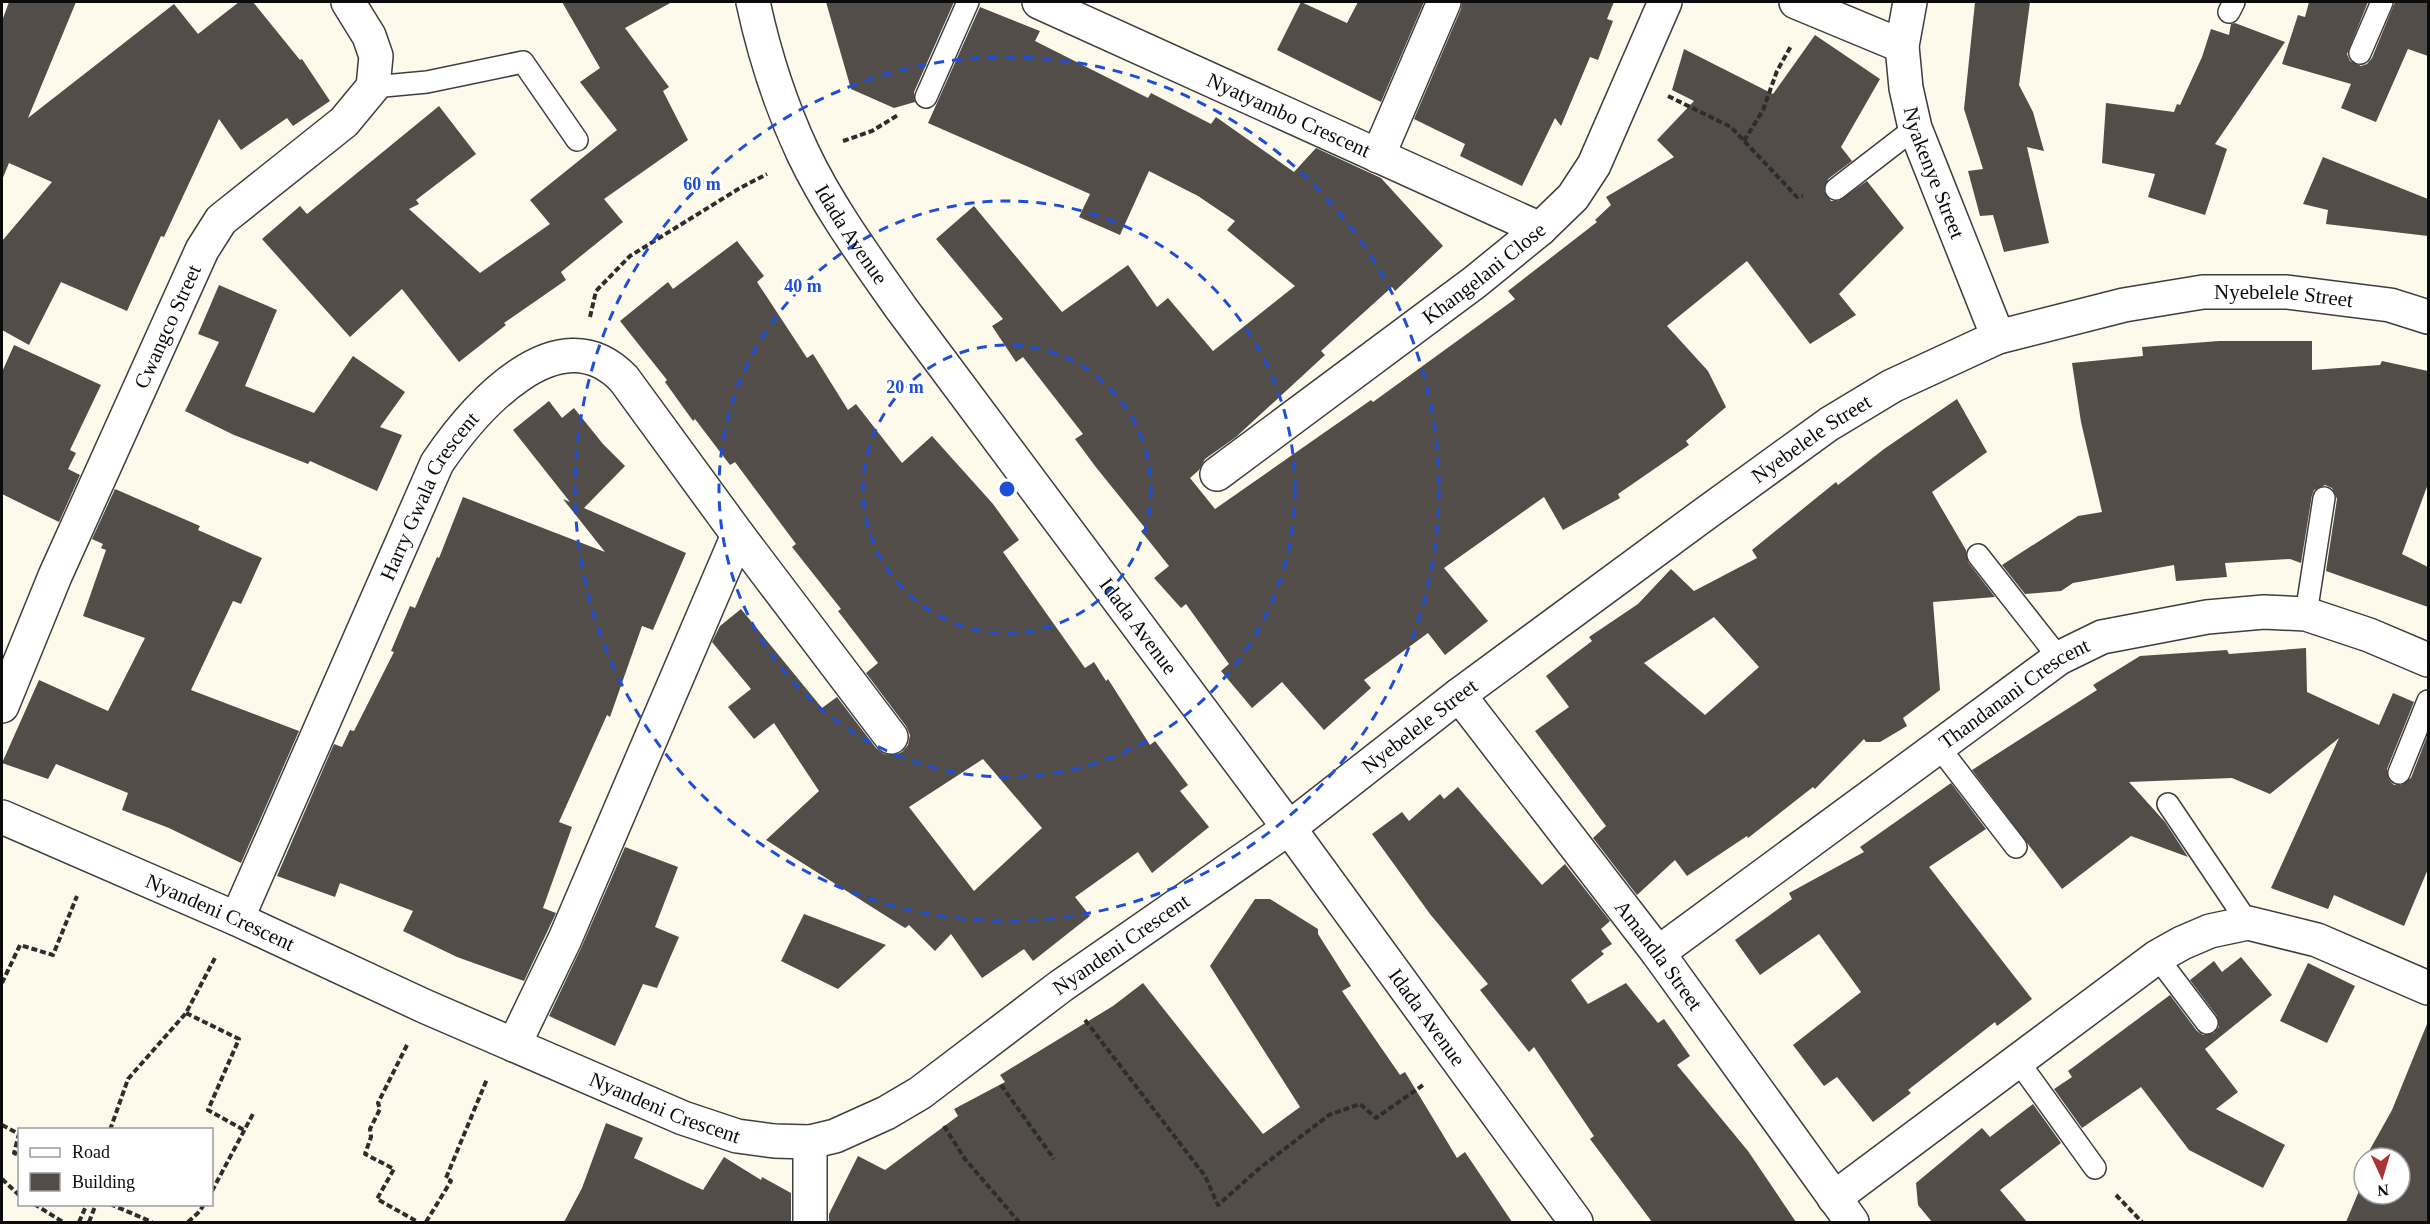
<svg xmlns="http://www.w3.org/2000/svg" width="2430" height="1224" viewBox="0 0 2430 1224" font-family="Georgia,serif">
	<style>
		.building { fill: #524d49; fill-rule: evenodd }
		.lines { fill: none; stroke-linecap: round; stroke-linejoin: round }
		.service-casing { stroke: #3e3e3e; stroke-width: 24 }
		.minor-casing { stroke: #3e3e3e; stroke-width: 36 }
		.tertiary-casing { stroke: #3e3e3e; stroke-width: 36 }
		.path { stroke: #2d2d2d; stroke-width: 4; stroke-dasharray: 6 3; stroke-linecap: butt }
		.service { stroke: #fff; stroke-width: 21 }
		.minor { stroke: #fff; stroke-width: 33 }
		.tertiary { stroke: #fff; stroke-width: 33 }
		.ring { fill: none; stroke: #1d4ed8; stroke-width: 3; stroke-dasharray: 10 8 }
		.labels { text-anchor: middle; dominant-baseline: central; stroke-width: 6; stroke-linejoin: round; paint-order: stroke }
		.street-label { font-size: 21px; fill: #0b0b0b; stroke: #fff }
		.centre { fill: #1d4ed8; stroke: #fff; stroke-width: 3 }
		.ring-label { font-size: 18px; text-anchor: middle; font-weight: bold; fill: #1d4ed8; stroke: #fff; stroke-width: 6; stroke-linejoin: round; paint-order: stroke }
	</style>
	<rect width="100%" height="100%" fill="#fdfaec"/>
	<g class="building">
		<path d="M 9,2 L 76,2 L 28,118 L 174,4 L 198,34 L 239,2 L 253,2 L 300,60 L 302,59 L 330,101 L 293,126 L 287,118 L 241,150 L 219,119 L 164,237 L 161,236 L 127,311 L 61,282 L 29,345 L 2,330 L 2,241 L 52,182 L 9,163 L 2,180 L 2,21 Z"/>
		<path d="M 562,2 L 672,2 L 625,28 L 669,87 L 663,91 L 688,140 L 604,199 L 623,222 L 561,272 L 566,280 L 504,323 L 506,325 L 459,362 L 402,289 L 350,337 L 262,239 L 300,206 L 307,214 L 439,106 L 476,154 L 416,200 L 419,204 L 409,209 L 480,273 L 550,224 L 530,200 L 617,130 L 580,82 L 600,68 Z"/>
		<path d="M 826,2 L 954,2 L 914,92 L 915,102 L 894,108 L 851,89 Z"/>
		<path d="M 1301,2 L 1347,23 L 1358,2 L 1424,2 L 1381,102 L 1277,50 Z"/>
		<path d="M 1462,2 L 1614,2 L 1607,19 L 1613,21 L 1598,60 L 1590,57 L 1561,126 L 1555,118 L 1522,186 L 1460,156 L 1465,144 L 1414,119 L 1461,9 Z"/>
		<path d="M 1975,2 L 2030,2 L 2019,85 L 2033,112 L 2044,151 L 2027,147 L 2049,243 L 2004,252 L 1993,215 L 1980,216 L 1968,171 L 1983,169 L 1964,109 Z"/>
		<path d="M 2309,2 L 2368,2 L 2347,54 L 2350,61 L 2361,66 L 2367,64 L 2372,58 L 2395,2 L 2428,2 L 2428,56 L 2408,49 L 2376,122 L 2341,108 L 2351,84 L 2282,64 L 2298,15 L 2305,17 Z"/>
		<path d="M 980,7 L 1040,31 L 1035,41 L 1148,98 L 1151,93 L 1211,124 L 1216,117 L 1294,172 L 1316,148 L 1381,178 L 1443,246 L 1395,291 L 1392,287 L 1321,351 L 1325,355 L 1236,437 L 1205,459 L 1199,470 L 1190,478 L 1215,509 L 1371,400 L 1373,402 L 1515,299 L 1508,291 L 1597,222 L 1595,220 L 1611,205 L 1606,197 L 1674,157 L 1657,140 L 1694,101 L 1672,90 L 1684,49 L 1773,94 L 1815,35 L 1880,79 L 1841,147 L 1852,161 L 1828,179 L 1824,191 L 1831,201 L 1838,201 L 1867,181 L 1904,228 L 1839,294 L 1856,315 L 1810,344 L 1747,261 L 1667,326 L 1708,371 L 1726,407 L 1686,441 L 1689,445 L 1618,494 L 1620,498 L 1563,530 L 1544,497 L 1444,568 L 1488,621 L 1445,655 L 1428,633 L 1364,680 L 1371,688 L 1324,730 L 1282,682 L 1252,708 L 1221,671 L 1229,664 L 1186,604 L 1181,608 L 1154,578 L 1169,566 L 1141,531 L 1145,528 L 1095,466 L 1075,439 L 1083,434 L 1023,357 L 1016,362 L 992,326 L 1003,319 L 936,239 L 974,206 L 1062,312 L 1128,265 L 1157,307 L 1168,298 L 1213,351 L 1295,286 L 1227,230 L 1235,221 L 1198,196 L 1149,171 L 1120,235 L 1079,217 L 1090,194 L 928,123 Z"/>
		<path d="M 2235,23 L 2285,42 L 2215,144 L 2227,149 L 2205,215 L 2148,197 L 2155,174 L 2102,163 L 2106,103 L 2174,112 L 2177,104 L 2180,105 L 2202,57 L 2211,29 L 2229,35 L 2231,24 Z"/>
		<path d="M 2323,157 L 2428,199 L 2428,236 L 2326,224 L 2328,210 L 2303,204 Z"/>
		<path d="M 737,241 L 764,276 L 757,282 L 807,358 L 813,354 L 848,410 L 856,404 L 902,463 L 932,436 L 993,504 L 1019,540 L 1003,552 L 1085,668 L 1094,662 L 1106,681 L 1108,679 L 1150,745 L 1155,741 L 1188,785 L 1180,791 L 1209,827 L 1152,873 L 1138,852 L 1075,897 L 1090,916 L 1033,961 L 1024,949 L 982,978 L 951,934 L 935,951 L 909,925 L 905,928 L 766,840 L 819,791 L 774,723 L 754,739 L 728,707 L 751,689 L 712,642 L 720,626 L 741,609 L 822,708 L 837,697 L 876,748 L 884,754 L 894,755 L 902,752 L 908,745 L 910,735 L 906,726 L 866,673 L 878,663 L 838,611 L 841,609 L 792,547 L 796,544 L 735,462 L 730,465 L 695,419 L 693,421 L 665,382 L 667,380 L 620,321 L 668,282 L 673,289 ZM 983,759 L 1042,828 L 974,891 L 909,807 Z"/>
		<path d="M 219,285 L 277,310 L 245,386 L 314,413 L 353,356 L 405,392 L 380,427 L 402,435 L 377,491 L 310,461 L 308,464 L 234,435 L 185,411 L 219,342 L 198,334 Z"/>
		<path d="M 2219,341 L 2312,341 L 2312,370 L 2380,365 L 2382,361 L 2428,371 L 2428,484 L 2402,554 L 2428,567 L 2428,607 L 2326,571 L 2337,499 L 2332,488 L 2325,485 L 2314,490 L 2312,495 L 2301,563 L 2290,559 L 2225,563 L 2227,577 L 2176,581 L 2174,565 L 2073,583 L 2061,591 L 2025,594 L 2002,565 L 2078,516 L 2102,512 L 2081,422 L 2072,363 L 2143,356 L 2142,347 Z"/>
		<path d="M 14,345 L 101,385 L 70,450 L 76,453 L 68,469 L 80,475 L 59,522 L 2,494 L 2,372 Z"/>
		<path d="M 1957,399 L 1987,452 L 1932,492 L 1966,550 L 1968,562 L 1995,597 L 1933,602 L 1940,690 L 1903,718 L 1907,726 L 1880,742 L 1866,742 L 1864,739 L 1815,789 L 1813,787 L 1748,838 L 1747,836 L 1687,876 L 1675,860 L 1637,895 L 1593,838 L 1606,826 L 1535,731 L 1569,707 L 1546,676 L 1592,641 L 1589,637 L 1638,604 L 1671,569 L 1694,591 L 1757,558 L 1752,550 L 1836,482 L 1838,485 L 1884,449 ZM 1714,617 L 1759,667 L 1705,715 L 1644,663 Z"/>
		<path d="M 549,401 L 562,418 L 574,408 L 603,444 L 625,466 L 584,508 L 686,553 L 653,630 L 642,626 L 610,717 L 607,715 L 559,822 L 572,827 L 543,908 L 556,913 L 524,981 L 457,957 L 403,931 L 413,911 L 340,883 L 335,897 L 277,876 L 334,744 L 342,747 L 350,730 L 354,731 L 394,652 L 391,651 L 410,606 L 415,608 L 437,557 L 439,558 L 463,497 L 605,552 L 563,499 L 570,502 L 513,430 Z"/>
		<path d="M 115,489 L 200,526 L 198,530 L 262,558 L 241,604 L 233,601 L 191,690 L 299,731 L 241,863 L 169,828 L 122,810 L 128,793 L 56,764 L 48,779 L 2,763 L 39,680 L 108,711 L 145,638 L 83,616 L 106,550 L 101,548 L 103,544 L 92,539 Z"/>
		<path d="M 2306,648 L 2307,692 L 2379,725 L 2393,693 L 2414,702 L 2387,769 L 2389,780 L 2394,785 L 2401,785 L 2411,778 L 2428,734 L 2428,869 L 2404,926 L 2334,895 L 2328,909 L 2271,888 L 2339,738 L 2270,794 L 2232,778 L 2129,782 L 2165,822 L 2188,857 L 2131,836 L 2062,889 L 1972,770 L 2097,690 L 2093,685 L 2140,656 L 2227,650 L 2229,654 Z"/>
		<path d="M 1951,783 L 1986,829 L 1929,867 L 2032,999 L 1997,1026 L 1995,1022 L 1908,1090 L 1911,1093 L 1873,1122 L 1837,1077 L 1824,1086 L 1793,1045 L 1861,992 L 1819,934 L 1760,975 L 1735,940 L 1792,899 L 1789,893 L 1864,852 L 1860,847 Z"/>
		<path d="M 1458,787 L 1542,885 L 1565,864 L 1610,921 L 1601,929 L 1612,944 L 1601,951 L 1604,954 L 1571,980 L 1588,1004 L 1626,983 L 1658,1023 L 1664,1019 L 1690,1056 L 1677,1065 L 1748,1151 L 1796,1222 L 1652,1222 L 1590,1139 L 1594,1136 L 1534,1047 L 1529,1052 L 1480,990 L 1488,984 L 1430,914 L 1372,834 L 1402,812 L 1409,821 L 1440,794 L 1444,799 Z"/>
		<path d="M 625,847 L 678,867 L 655,927 L 679,937 L 657,988 L 643,984 L 615,1046 L 549,1016 L 582,946 Z"/>
		<path d="M 1255,899 L 1270,899 L 1318,929 L 1318,934 L 1351,986 L 1342,991 L 1400,1075 L 1405,1072 L 1457,1158 L 1465,1152 L 1512,1222 L 829,1222 L 829,1214 L 858,1156 L 885,1170 L 958,1116 L 954,1109 L 1005,1082 L 1000,1075 L 1113,1006 L 1143,983 L 1263,1134 L 1300,1107 L 1210,966 Z"/>
		<path d="M 804,914 L 886,945 L 838,989 L 781,961 Z"/>
		<path d="M 2241,957 L 2272,995 L 2205,1049 L 2238,1092 L 2216,1109 L 2285,1145 L 2263,1188 L 2189,1150 L 2141,1087 L 2082,1128 L 2054,1089 L 2072,1077 L 2068,1071 L 2170,995 L 2197,1031 L 2203,1035 L 2214,1033 L 2219,1027 L 2217,1016 L 2190,980 L 2214,961 L 2222,972 Z"/>
		<path d="M 2308,963 L 2355,986 L 2327,1043 L 2280,1021 Z"/>
		<path d="M 2427,1024 L 2428,1222 L 2346,1222 L 2364,1179 L 2364,1194 L 2400,1194 L 2400,1158 L 2371,1158 L 2369,1157 L 2371,1154 L 2368,1153 L 2392,1110 Z"/>
		<path d="M 2033,1104 L 2061,1143 L 2000,1190 L 2027,1222 L 1932,1222 L 1918,1205 L 1916,1183 L 1982,1128 L 1990,1137 Z"/>
		<path d="M 606,1123 L 643,1138 L 634,1158 L 703,1190 L 724,1157 L 761,1180 L 762,1177 L 791,1193 L 791,1222 L 564,1222 L 582,1188 Z"/>
	</g>
	<g class="lines">
		<g class="service-casing">
			<g id="service">
				<path d="M 2229,12 L 2234,2"/>
				<path d="M 2360,53 L 2382,2"/>
				<path d="M 373,87 L 427,82 L 523,62 L 577,140"/>
				<path d="M 926,97 L 968,2"/>
				<path d="M 1836,189 L 1915,128"/>
				<path d="M 1978,555 L 2059,658"/>
				<path d="M 2306,614 L 2324,498"/>
				<path d="M 1938,746 L 2016,847"/>
				<path d="M 2399,773 L 2428,701"/>
				<path d="M 2168,804 L 2248,923"/>
				<path d="M 2157,957 L 2207,1023"/>
				<path d="M 2018,1061 L 2095,1168"/>
			</g>
		</g>
		<g class="minor-casing">
			<g id="minor">
				<path id="s1" d="M 1039,2 L 1540,229"/>
				<path d="M 1796,2 L 1902,46"/>
				<path id="s2" d="M 1910,2 L 1902,46 L 1906,88 L 1915,128 L 1998,337"/>
				<path d="M 1378,156 L 1444,2"/>
				<path id="s3" d="M 1217,474 L 1475,282 L 1540,229 L 1573,197 L 1594,165 L 1665,2"/>
				<path id="s4" d="M 1459,695 L 1658,953 L 1852,1222"/>
				<path id="s5" d="M 2,706 L 55,576 L 202,250 L 221,220 L 344,122 L 373,87 L 376,56 L 369,36 L 348,2"/>
				<path id="s6" d="M 2,817 L 237,919 L 424,1006 L 683,1118 L 737,1136 L 774,1141 L 810,1142 L 835,1136 L 886,1113 L 920,1093 L 1061,986 L 1289,828 L 1459,695 L 1702,516 L 1829,424 L 1892,386 L 1998,337 L 2124,305 L 2203,292 L 2287,292 L 2390,305 L 2428,317"/>
				<path id="s7" d="M 237,919 L 437,463 C 473,410 558,310 624,379 L 738,535 L 891,737"/>
				<path id="s8" d="M 1658,953 L 2059,658 L 2102,637 L 2207,617 L 2264,612 L 2306,614 L 2369,635 L 2428,660"/>
				<path d="M 514,1045 L 565,939 L 738,535"/>
				<path d="M 1834,1198 L 2157,957 L 2182,943 L 2210,931 L 2248,923 L 2317,940 L 2428,988"/>
				<path d="M 810,1222 L 810,1142"/>
			</g>
		</g>
		<g class="tertiary-casing">
			<g id="tertiary">
				<path id="s9" d="M 753,2 C 764,53 781,106 803,153 C 829,208 866,258 901,308 L 1289,828 L 1576,1222"/>
			</g>
		</g>
		<g class="path">
			<path d="M 1668,96 L 1731,127 L 1797,197 L 1803,196"/>
			<path d="M 843,141 L 872,131 L 898,115"/>
			<path d="M 1744,141 L 1763,110 L 1777,71 L 1791,46"/>
			<path d="M 590,317 L 596,291 L 630,256 L 740,188 L 767,174"/>
			<path d="M 2,983 L 20,945 L 53,955 L 77,896"/>
			<path d="M 186,1013 L 239,1039 L 208,1110 L 244,1130"/>
			<path d="M 1085,1020 L 1205,1176 L 1218,1205 L 1261,1167 L 1329,1115 L 1360,1104 L 1376,1118 L 1423,1085"/>
			<path d="M 407,1045 L 378,1103 L 380,1109 L 370,1129 L 371,1137 L 365,1154 L 394,1169 L 377,1199 L 418,1222"/>
			<path d="M 1001,1085 L 1054,1159"/>
			<path d="M 2,1125 L 19,1134 L 14,1153 L 20,1155"/>
			<path d="M 944,1126 L 965,1159 L 1019,1222"/>
			<path d="M 110,1130 L 128,1079 L 186,1013 L 216,956"/>
			<path d="M 2,1179 L 20,1196"/>
			<path d="M 212,1191 L 254,1112"/>
			<path d="M 2116,1195 L 2142,1222"/>
			<path d="M 34,1204 L 63,1222"/>
			<path d="M 110,1204 L 152,1222"/>
			<path d="M 79,1222 L 87,1204"/>
			<path d="M 89,1222 L 96,1204"/>
			<path d="M 188,1222 L 200,1211 L 204,1204"/>
			<path d="M 426,1222 L 451,1181 L 446,1178 L 487,1079"/>
		</g>
		<use href="#service" class="service"/>
		<use href="#minor" class="minor"/>
		<use href="#tertiary" class="tertiary"/>
	</g>
	<g class="ring">
		<circle cx="1007" cy="489" r="144"/>
		<circle cx="1007" cy="489" r="288"/>
		<circle cx="1007" cy="489" r="432"/>
	</g>
	<g class="labels">
		<g class="street-label">
			<text stroke="none"><textPath href="#s1" startOffset="274">Nyatyambo Crescent</textPath></text>
			<text stroke="none"><textPath href="#s2" startOffset="176">Nyakenye Street</textPath></text>
			<text stroke="none"><textPath href="#s9" startOffset="254">Idada Avenue</textPath></text>
			<text stroke="none"><textPath href="#s3" startOffset="334">Khangelani Close</textPath></text>
			<text stroke="none"><textPath href="#s6" startOffset="2606">Nyebelele Street</textPath></text>
			<text stroke="none"><textPath href="#s5" startOffset="414">Cwangco Street</textPath></text>
			<text stroke="none"><textPath href="#s6" startOffset="2102">Nyebelele Street</textPath></text>
			<text stroke="none"><textPath href="#s7" startOffset="465">Harry Gwala Crescent</textPath></text>
			<text stroke="none"><textPath href="#s9" startOffset="740">Idada Avenue</textPath></text>
			<text stroke="none"><textPath href="#s8" startOffset="441">Thandanani Crescent</textPath></text>
			<text stroke="none"><textPath href="#s6" startOffset="1616">Nyebelele Street</textPath></text>
			<text stroke="none"><textPath href="#s6" startOffset="238">Nyandeni Crescent</textPath></text>
			<text stroke="none"><textPath href="#s6" startOffset="1246">Nyandeni Crescent</textPath></text>
			<text stroke="none"><textPath href="#s4" startOffset="328">Amandla Street</textPath></text>
			<text stroke="none"><textPath href="#s9" startOffset="1226">Idada Avenue</textPath></text>
			<text stroke="none"><textPath href="#s6" startOffset="724">Nyandeni Crescent</textPath></text>
		</g>
	</g>
	<circle cx="1007" cy="489" r="9" class="centre"/>
	<g class="ring-label">
		<text x="702" y="190">60 m</text>
		<text x="803" y="292">40 m</text>
		<text x="905" y="393">20 m</text>
	</g>
	<rect width="2430" height="1224" fill="none" stroke="#0b0b0b" stroke-width="6"/>
	<rect x="18" y="1128" width="195" height="78" fill="#ffffff" stroke="#9d9d9d" stroke-width="1.5"/>
	<rect x="30" y="1148" width="30" height="9" fill="#ffffff" stroke="#9d9d9d" stroke-width="1.5"/>
	<text x="72" y="1158" font-size="18" fill="#0b0b0b">Road</text>
	<rect x="30" y="1173" width="30" height="18" fill="#524d49" stroke="#9d9d9d" stroke-width="1.5"/>
	<text x="72" y="1188" font-size="18" fill="#0b0b0b">Building</text>
	<g transform="translate(2382 1176) rotate(176)"><circle r="28" fill="#ffffff" stroke="#9d9d9d" stroke-width="1.5"/>
	<path d="M0-4.5L10 22L0 15L-10 22Z" fill="#a93536"/>
	<text y="-9" font-size="16" font-weight="bold" text-anchor="middle" fill="#0b0b0b">N</text>
	</g>
</svg>
